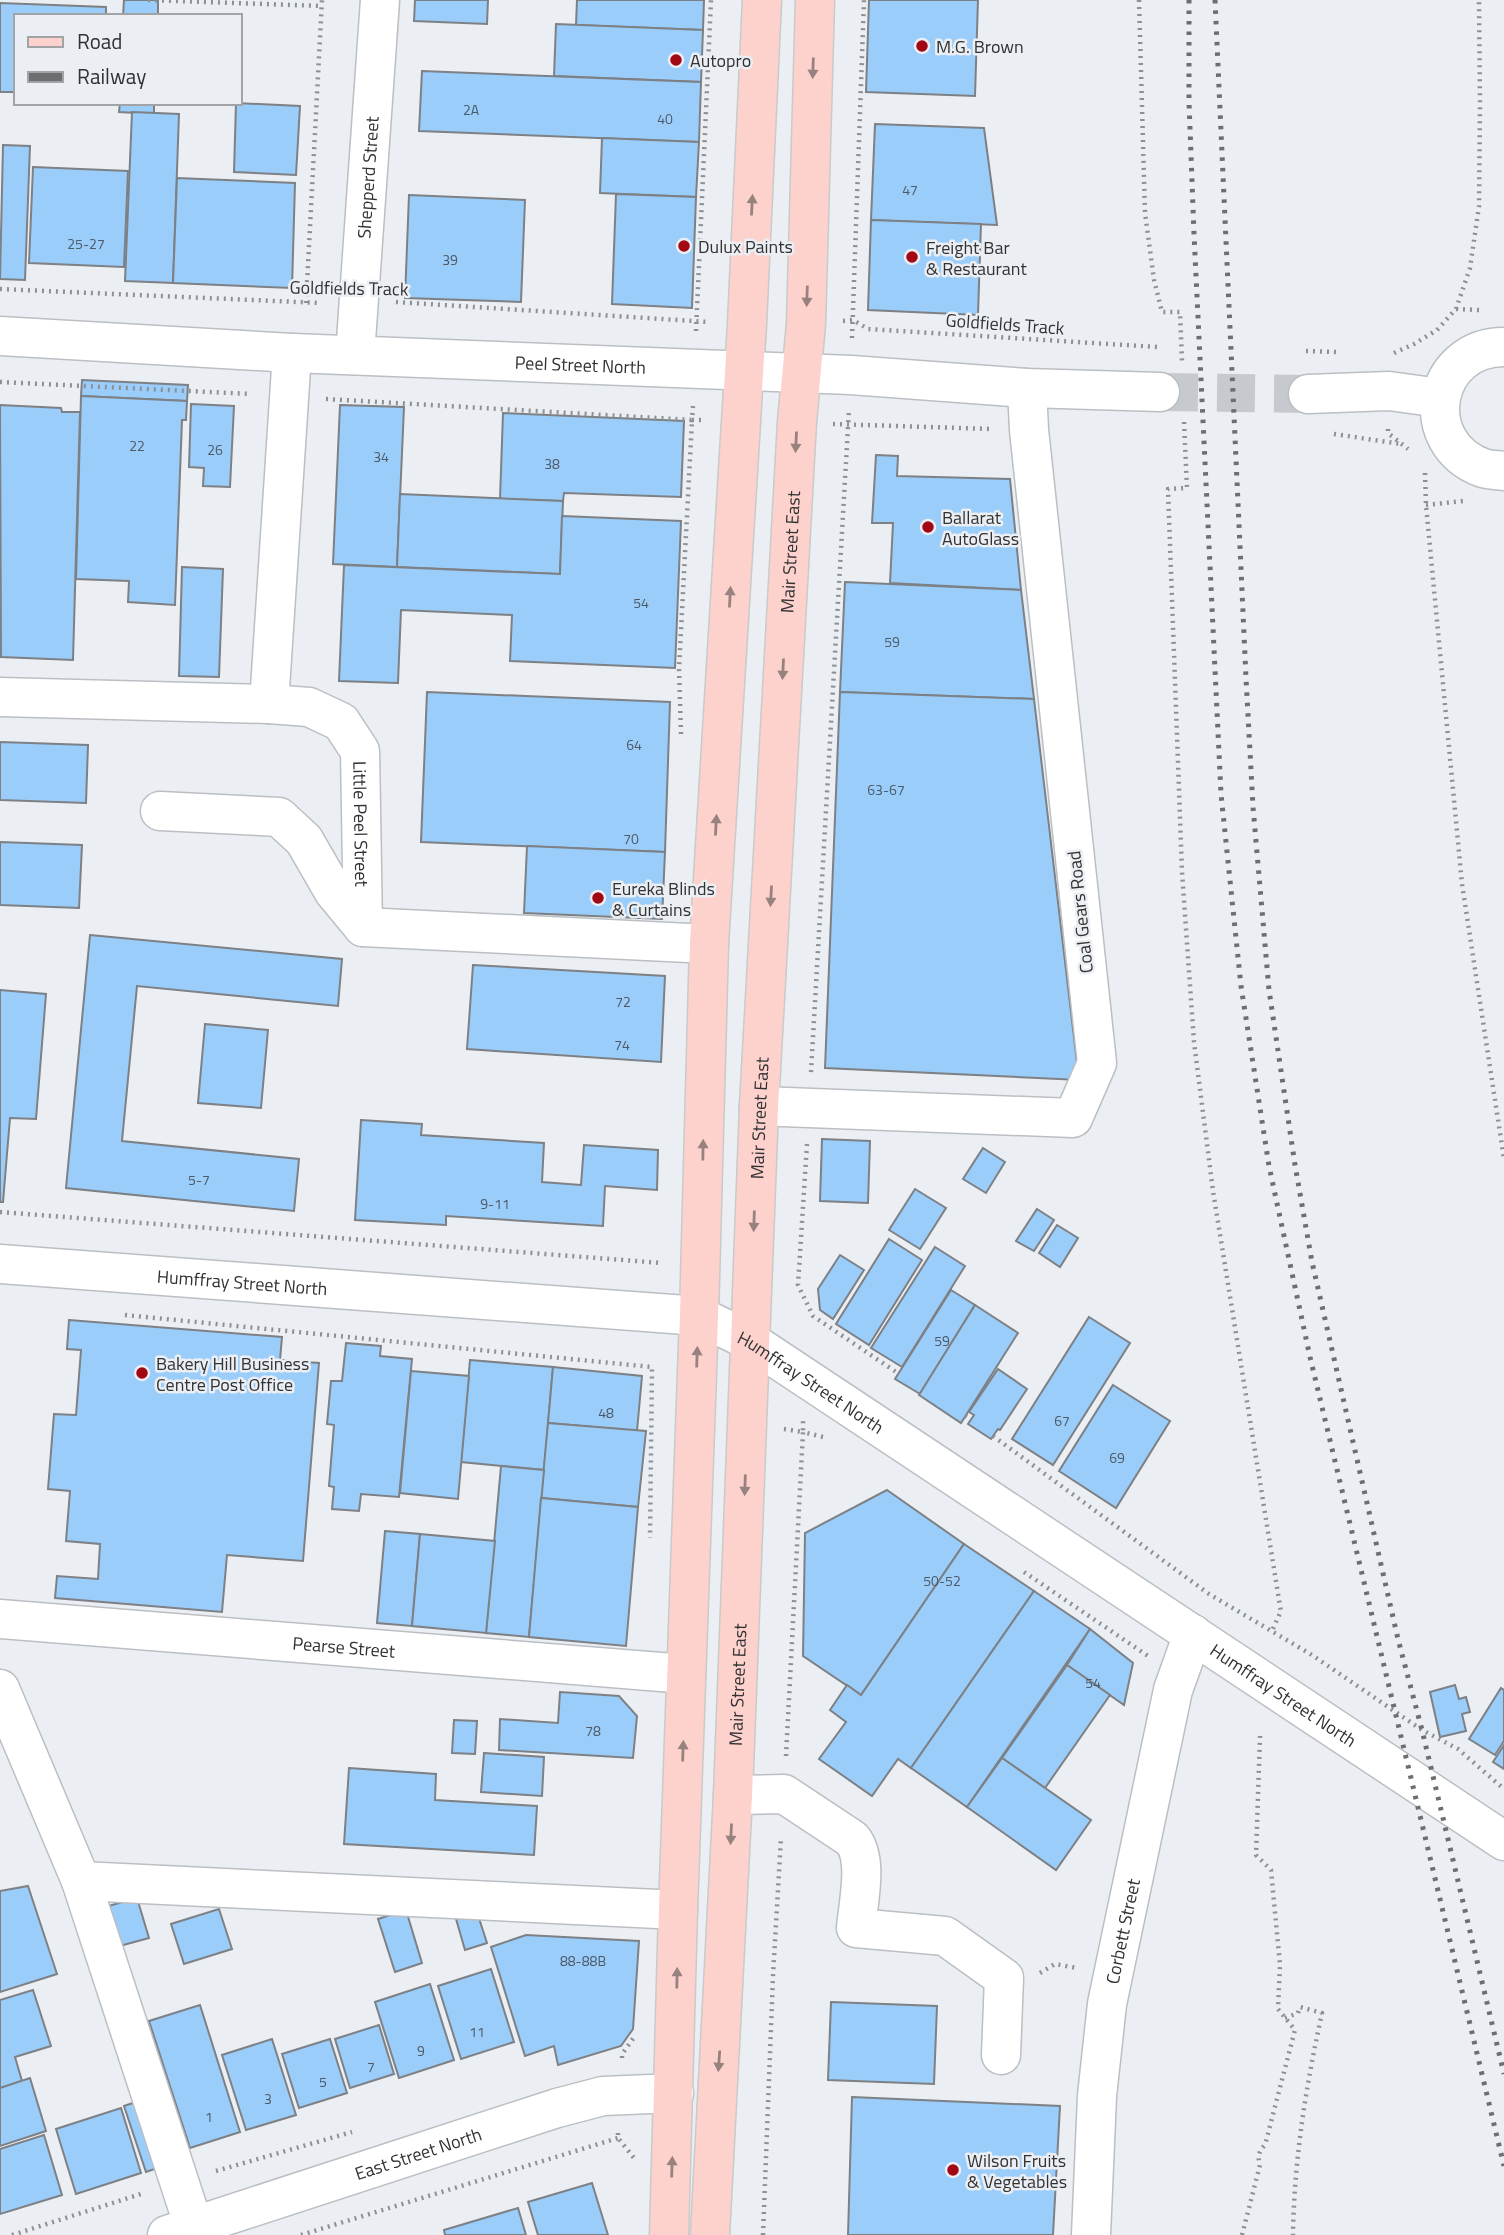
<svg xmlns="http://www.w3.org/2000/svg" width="1504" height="2235" viewBox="0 0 1504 2235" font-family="'Titillium Web',sans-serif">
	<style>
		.building { fill: #9bcdfb; stroke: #7d8084; stroke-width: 2 }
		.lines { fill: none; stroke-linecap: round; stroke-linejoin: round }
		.minor-tunnel { stroke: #c6c9cd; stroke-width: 38; stroke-dasharray: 38 19; stroke-linecap: butt }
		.minor-casing { stroke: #bbbfc3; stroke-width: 41 }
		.major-casing { stroke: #c9caca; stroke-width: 41 }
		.path { stroke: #8d9093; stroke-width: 4.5; stroke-dasharray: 2 5; stroke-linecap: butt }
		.minor { stroke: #fff; stroke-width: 38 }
		.major { stroke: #fdd1cc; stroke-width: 38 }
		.rail { stroke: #6c6e70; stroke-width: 5; stroke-dasharray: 3.5 7; stroke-linecap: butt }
		.oneway { fill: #978280 }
		.poi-dot { fill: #a20714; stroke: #ebeff3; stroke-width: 2.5 }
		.labels { text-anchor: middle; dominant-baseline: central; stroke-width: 5; stroke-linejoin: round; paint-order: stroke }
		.number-label { font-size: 14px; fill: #4c5966 }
		.poi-label { font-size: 18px; fill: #313234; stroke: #ebeff3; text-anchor: start }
		.street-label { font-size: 18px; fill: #313234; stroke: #ebeff3 }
	</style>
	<rect width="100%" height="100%" fill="#ebeff3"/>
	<g class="building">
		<path d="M 124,0 L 158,0 L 158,16 L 123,16 Z"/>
		<path d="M 415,0 L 488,0 L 487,24 L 414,21 Z"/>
		<path d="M 577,0 L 704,0 L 703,30 L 576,25 Z"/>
		<path d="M 869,0 L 978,0 L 975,96 L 866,92 Z"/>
		<path d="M 0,3 L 106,7 L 106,16 L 16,16 L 16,92 L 0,92 Z"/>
		<path d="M 556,24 L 703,30 L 701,82 L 554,76 Z"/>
		<path d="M 422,71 L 701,82 L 699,142 L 419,131 Z"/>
		<path d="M 120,103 L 154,103 L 154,114 L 119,112 Z"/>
		<path d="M 236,103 L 300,106 L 296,175 L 234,172 Z"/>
		<path d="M 132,112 L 179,114 L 173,283 L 125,281 Z"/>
		<path d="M 875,124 L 984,128 L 997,225 L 871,220 Z"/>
		<path d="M 602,138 L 699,142 L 696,197 L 600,193 Z"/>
		<path d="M 3,145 L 30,146 L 25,280 L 0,279 Z"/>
		<path d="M 33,167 L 128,171 L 124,267 L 29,263 Z"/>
		<path d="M 177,178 L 295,183 L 292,288 L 173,283 Z"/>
		<path d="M 616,194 L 696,197 L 692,308 L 612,304 Z"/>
		<path d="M 409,195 L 525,200 L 521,302 L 405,298 Z"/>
		<path d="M 871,220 L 981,224 L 978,315 L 868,310 Z"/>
		<path d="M 82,380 L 188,385 L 187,401 L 81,396 Z"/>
		<path d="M 81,396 L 187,401 L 186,420 L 182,420 L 175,605 L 128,602 L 129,581 L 76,579 Z"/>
		<path d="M 191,404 L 234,406 L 230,487 L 203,486 L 204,468 L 189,467 Z"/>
		<path d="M 0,405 L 61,408 L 62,412 L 80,412 L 73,660 L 1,657 Z"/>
		<path d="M 340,405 L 404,407 L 397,567 L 333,564 Z"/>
		<path d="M 503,413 L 684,421 L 681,497 L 564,493 L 563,501 L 500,499 Z"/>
		<path d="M 876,455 L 898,456 L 897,476 L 1010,479 L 1021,590 L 890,583 L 893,523 L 872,523 Z"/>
		<path d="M 400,494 L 563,501 L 560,574 L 397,567 Z"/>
		<path d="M 562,516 L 681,521 L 675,668 L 510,661 L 512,615 L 401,610 L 398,683 L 339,681 L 344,565 L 560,574 Z"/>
		<path d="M 182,567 L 223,569 L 219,677 L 179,676 Z"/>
		<path d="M 845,582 L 1021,590 L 1034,699 L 840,692 Z"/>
		<path d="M 427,692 L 670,702 L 665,852 L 421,842 Z"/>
		<path d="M 840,692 L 1034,699 L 1079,1080 L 825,1068 Z"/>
		<path d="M 0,742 L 88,745 L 86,803 L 0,800 Z"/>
		<path d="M 0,842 L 82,845 L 79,908 L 0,905 Z"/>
		<path d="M 527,846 L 665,852 L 662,919 L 524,913 Z"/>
		<path d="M 90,935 L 342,959 L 338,1006 L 137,986 L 122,1141 L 299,1159 L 294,1211 L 66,1188 Z"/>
		<path d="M 473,965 L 665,976 L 661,1062 L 467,1049 Z"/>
		<path d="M 0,990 L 46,994 L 36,1119 L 10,1118 L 3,1202 L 0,1202 Z"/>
		<path d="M 205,1024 L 268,1030 L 261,1108 L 198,1103 Z"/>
		<path d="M 361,1120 L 422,1124 L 421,1135 L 544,1143 L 542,1182 L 581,1185 L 584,1145 L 658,1150 L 657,1190 L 605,1186 L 603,1226 L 446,1216 L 446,1225 L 355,1220 Z"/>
		<path d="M 822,1139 L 870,1141 L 868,1203 L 820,1201 Z"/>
		<path d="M 983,1148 L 1005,1162 L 986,1193 L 963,1179 Z"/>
		<path d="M 915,1189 L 946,1208 L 920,1249 L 889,1230 Z"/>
		<path d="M 1037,1209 L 1054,1220 L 1034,1251 L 1016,1241 Z"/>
		<path d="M 1057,1225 L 1078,1238 L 1060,1267 L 1039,1253 Z"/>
		<path d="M 889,1239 L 922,1260 L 869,1345 L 836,1324 Z"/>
		<path d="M 935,1247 L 965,1266 L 902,1367 L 871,1348 Z"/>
		<path d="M 840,1255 L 864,1270 L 833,1319 L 820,1310 L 818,1289 Z"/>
		<path d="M 951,1290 L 975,1305 L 920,1394 L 895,1379 Z"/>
		<path d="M 975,1305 L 1018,1333 L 961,1423 L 919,1395 Z"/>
		<path d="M 1089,1317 L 1130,1343 L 1053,1465 L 1012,1439 Z"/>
		<path d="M 69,1320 L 282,1337 L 280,1360 L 319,1363 L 303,1561 L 227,1555 L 222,1612 L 55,1598 L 57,1576 L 98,1579 L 100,1544 L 66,1541 L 70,1491 L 48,1489 L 54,1414 L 76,1415 L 81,1350 L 67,1349 Z"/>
		<path d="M 346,1343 L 381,1346 L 380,1356 L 412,1359 L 399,1497 L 361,1494 L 359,1511 L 332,1509 L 334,1487 L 329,1486 L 334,1425 L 327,1424 L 331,1381 L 342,1381 Z"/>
		<path d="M 470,1360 L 553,1367 L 544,1470 L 461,1462 Z"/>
		<path d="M 553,1367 L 642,1376 L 637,1431 L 548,1423 Z"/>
		<path d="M 998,1369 L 1027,1389 L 1000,1430 L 998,1429 L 991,1439 L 968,1424 L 974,1415 L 969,1412 Z"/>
		<path d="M 411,1371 L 469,1376 L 458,1499 L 400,1493 Z"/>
		<path d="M 1113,1385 L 1170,1421 L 1116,1508 L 1059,1471 Z"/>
		<path d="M 548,1423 L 646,1431 L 638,1507 L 541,1498 Z"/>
		<path d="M 501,1466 L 544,1470 L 529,1637 L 486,1633 Z"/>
		<path d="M 887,1490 L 964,1544 L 861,1695 L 803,1656 L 805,1533 Z"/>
		<path d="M 541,1498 L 638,1507 L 626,1646 L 529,1637 Z"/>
		<path d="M 385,1531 L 420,1534 L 412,1626 L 377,1623 Z"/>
		<path d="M 420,1534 L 495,1541 L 486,1633 L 412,1626 Z"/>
		<path d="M 964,1544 L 1034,1591 L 911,1768 L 898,1759 L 872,1796 L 819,1759 L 846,1722 L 830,1710 L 847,1685 L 861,1695 Z"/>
		<path d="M 1034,1591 L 1090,1629 L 967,1807 L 911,1768 Z"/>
		<path d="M 1090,1629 L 1133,1663 L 1124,1705 L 1067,1665 Z"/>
		<path d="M 1067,1665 L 1110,1695 L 1045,1788 L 1002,1758 Z"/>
		<path d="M 1455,1685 L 1459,1699 L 1466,1697 L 1470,1712 L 1462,1714 L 1466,1731 L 1440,1737 L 1430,1692 Z"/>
		<path d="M 1501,1688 L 1504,1690 L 1504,1741 L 1495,1755 L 1469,1739 Z"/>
		<path d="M 560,1692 L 619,1696 L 637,1716 L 633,1758 L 499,1750 L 500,1719 L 558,1723 Z"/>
		<path d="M 454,1720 L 477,1721 L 475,1754 L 452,1753 Z"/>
		<path d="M 1504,1745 L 1504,1769 L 1493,1762 Z"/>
		<path d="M 484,1753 L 544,1757 L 542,1796 L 481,1792 Z"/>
		<path d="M 1002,1758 L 1091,1820 L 1056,1870 L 967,1807 Z"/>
		<path d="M 349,1768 L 436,1774 L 435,1800 L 537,1806 L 534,1855 L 344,1844 Z"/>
		<path d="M 28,1886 L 57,1974 L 0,1992 L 0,1891 Z"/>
		<path d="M 137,1898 L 149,1938 L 116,1947 L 105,1907 Z"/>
		<path d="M 219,1909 L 232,1949 L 184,1964 L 171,1924 Z"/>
		<path d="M 406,1910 L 422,1963 L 395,1972 L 378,1919 Z"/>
		<path d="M 477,1912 L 487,1943 L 465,1950 L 456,1919 Z"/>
		<path d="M 526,1935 L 639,1941 L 633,2029 L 621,2046 L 558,2065 L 554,2046 L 525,2056 L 491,1947 Z"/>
		<path d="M 491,1969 L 514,2042 L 461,2059 L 438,1986 Z"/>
		<path d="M 430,1984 L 454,2060 L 399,2078 L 375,2002 Z"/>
		<path d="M 33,1990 L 51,2046 L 15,2057 L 22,2081 L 0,2088 L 0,2000 Z"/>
		<path d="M 831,2002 L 937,2006 L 934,2084 L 828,2080 Z"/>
		<path d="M 200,2005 L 240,2132 L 190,2148 L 149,2021 Z"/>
		<path d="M 379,2025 L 394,2074 L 350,2088 L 335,2039 Z"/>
		<path d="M 272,2039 L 296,2115 L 246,2130 L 222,2055 Z"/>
		<path d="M 330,2039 L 347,2093 L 299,2108 L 282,2054 Z"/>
		<path d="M 30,2078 L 46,2131 L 0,2146 L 0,2088 Z"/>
		<path d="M 852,2097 L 1060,2106 L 1053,2235 L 848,2235 Z"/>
		<path d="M 148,2098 L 169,2164 L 146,2172 L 124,2106 Z"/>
		<path d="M 121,2108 L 141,2173 L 76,2194 L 56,2129 Z"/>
		<path d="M 44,2135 L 62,2195 L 0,2214 L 0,2149 Z"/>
		<path d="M 592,2183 L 608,2235 L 538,2235 L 528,2202 Z"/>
		<path d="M 518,2208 L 526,2235 L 445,2235 L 444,2230 Z"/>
	</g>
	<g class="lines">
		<path class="minor-tunnel" d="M 1160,392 L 1308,394"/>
		<g class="minor-casing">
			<g id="minor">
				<path id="s1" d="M 0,336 L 292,353 L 851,375 L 1027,388 L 1160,392"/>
				<path d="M 1504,347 C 1432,347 1415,443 1483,468 C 1489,470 1497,470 1504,471"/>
				<path id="s2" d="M 355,355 L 380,0"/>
				<path d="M 1308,394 L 1389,391 L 1440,398"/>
				<path id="s3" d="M 0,697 L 269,704 L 309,707 L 341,722 L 360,751 L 363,927 L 709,944"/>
				<path d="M 269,704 L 292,353"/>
				<path d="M 160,811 L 279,817 L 304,840 L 334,892 L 363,927"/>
				<path d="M 759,1106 L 1073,1118 L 1097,1063 L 1029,430 L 1027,388"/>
				<path id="s4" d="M 0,1264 L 699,1316 L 750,1341 L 1504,1841"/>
				<path id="s5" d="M 0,1619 L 686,1674"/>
				<path d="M 0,1689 L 81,1881 L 194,2227"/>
				<path d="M 733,1795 L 784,1794 L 852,1839 C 869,1859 858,1903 856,1928 L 945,1936 L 1004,1978 L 1001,2055"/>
				<path d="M 81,1881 L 678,1910"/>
				<path id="s6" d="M 167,2235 L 557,2108 L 603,2096 L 674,2093"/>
				<path id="s7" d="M 1091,2235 L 1097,2096 L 1107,2004 L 1173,1690 L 1193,1634"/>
			</g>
		</g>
		<g class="major-casing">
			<g id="major">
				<path d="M 669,2235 L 678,1910 L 699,1316 L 709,944 L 747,324 L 762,0"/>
				<path id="s8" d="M 710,2235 L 733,1795 L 759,1106 L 797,422 L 806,324 L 815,0"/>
			</g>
		</g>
		<g class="path">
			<path d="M 148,0 L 322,6"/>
			<path d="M 1139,0 L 1145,213 L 1154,280 L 1162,312 L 1180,312 L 1182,361"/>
			<path d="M 0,289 L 321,303"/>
			<path d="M 396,302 L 709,322"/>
			<path d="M 306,303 L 322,0"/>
			<path d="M 1456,309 L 1479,310"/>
			<path d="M 843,321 L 853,320 L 868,329 L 1157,347"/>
			<path d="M 696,331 L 711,0"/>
			<path d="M 852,338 L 864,0"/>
			<path d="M 1306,351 L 1336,352"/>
			<path d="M 1394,353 L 1414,344 L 1437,330 L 1456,309 L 1470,268 L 1479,206 L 1480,104 L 1479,0"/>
			<path d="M 0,382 L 251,394"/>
			<path d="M 326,399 L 692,420 L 679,669 L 681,734"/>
			<path d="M 693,406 L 692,420 L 705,420"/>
			<path d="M 1184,422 L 1187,488 L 1168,489 L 1182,872 L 1194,1042 L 1213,1191 L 1280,1606 L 1281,1611 L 1272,1631"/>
			<path d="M 833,424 L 992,429"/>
			<path d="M 1388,429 L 1388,433 L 1408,449"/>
			<path d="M 1334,434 L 1401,444"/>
			<path d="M 1425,473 L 1426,505 L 1462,884 L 1504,1159"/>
			<path d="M 1426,505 L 1463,501"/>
			<path d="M 811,1072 L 849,410"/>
			<path d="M 807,1144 L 798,1285 L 813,1316 L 899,1374"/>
			<path d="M 0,1212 L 662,1263"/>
			<path d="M 125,1315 L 652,1367 L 650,1538"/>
			<path d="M 965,1416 L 971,1420"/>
			<path d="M 784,1429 L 803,1432 L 803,1421"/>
			<path d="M 993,1436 L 1209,1594 L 1312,1655 L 1422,1730 L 1458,1749 L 1504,1789"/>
			<path d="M 1024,1572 L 1148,1656"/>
			<path d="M 786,1756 L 803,1432 L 823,1437"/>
			<path d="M 1040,1973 L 1055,1964 L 1077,1968"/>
			<path d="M 1285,2018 L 1298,2013 L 1300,2007 L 1322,2013 C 1306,2086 1294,2160 1293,2235"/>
			<path d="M 622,2058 L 622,2054 L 635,2036"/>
			<path d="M 618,2133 L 618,2138 L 634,2158"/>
			<path d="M 216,2171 L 352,2132"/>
			<path d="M 12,2235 L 144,2193"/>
			<path d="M 301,2235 L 618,2138"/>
			<path d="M 763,2235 L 773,1976 L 781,1838"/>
			<path d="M 1242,2235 L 1260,2165 C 1257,2156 1259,2151 1265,2145 L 1295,2030 L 1278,2009 L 1280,1965 L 1271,1870 L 1256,1855 L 1260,1736"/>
		</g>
		<use href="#minor" class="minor"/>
		<use href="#major" class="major"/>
		<g class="rail">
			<path d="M 1189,0 L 1189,102 L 1194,234 L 1221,794 L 1241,986 L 1269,1166 L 1310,1357 L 1504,2166"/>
			<path d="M 1215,0 L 1246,678 L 1253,807 L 1269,990 L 1295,1165 L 1312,1262 L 1398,1639 L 1422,1730 L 1504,2074"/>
		</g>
	</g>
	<defs><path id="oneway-solid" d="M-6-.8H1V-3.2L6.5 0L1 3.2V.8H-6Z" transform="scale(1.75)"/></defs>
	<g class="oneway">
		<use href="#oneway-solid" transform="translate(813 68) rotate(92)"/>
		<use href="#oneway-solid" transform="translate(752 205) rotate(-87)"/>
		<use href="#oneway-solid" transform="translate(807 296) rotate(92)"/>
		<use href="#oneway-solid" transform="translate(796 442) rotate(93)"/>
		<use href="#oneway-solid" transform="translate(730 597) rotate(-87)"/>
		<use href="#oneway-solid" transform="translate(783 669) rotate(93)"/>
		<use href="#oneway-solid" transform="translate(716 825) rotate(-87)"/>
		<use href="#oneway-solid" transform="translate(771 896) rotate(93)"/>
		<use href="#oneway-solid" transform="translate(703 1150) rotate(-89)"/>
		<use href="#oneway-solid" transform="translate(754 1221) rotate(92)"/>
		<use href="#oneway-solid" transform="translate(697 1357) rotate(-88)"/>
		<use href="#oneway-solid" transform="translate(745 1485) rotate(92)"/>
		<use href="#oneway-solid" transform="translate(683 1751) rotate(-88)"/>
		<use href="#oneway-solid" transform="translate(731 1834) rotate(93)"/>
		<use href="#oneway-solid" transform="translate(677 1978) rotate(-89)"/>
		<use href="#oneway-solid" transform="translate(719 2061) rotate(94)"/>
		<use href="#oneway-solid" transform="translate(672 2167) rotate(-88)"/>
	</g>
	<g class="poi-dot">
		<circle cx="922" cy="46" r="7"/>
		<circle cx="676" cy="60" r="7"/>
		<circle cx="684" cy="246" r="7"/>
		<circle cx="912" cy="257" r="7"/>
		<circle cx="928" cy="527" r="7"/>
		<circle cx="598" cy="898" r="7"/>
		<circle cx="142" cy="1373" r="7"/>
		<circle cx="953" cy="2170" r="7"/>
	</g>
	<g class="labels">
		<g class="number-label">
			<text x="471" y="109">2A</text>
			<text x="665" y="118">40</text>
			<text x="910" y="189">47</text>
			<text x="86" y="243">25-27</text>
			<text x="450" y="259">39</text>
			<text x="137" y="445">22</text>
			<text x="215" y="449">26</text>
			<text x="381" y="456">34</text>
			<text x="552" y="463">38</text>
			<text x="641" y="602">54</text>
			<text x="892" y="641">59</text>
			<text x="634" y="744">64</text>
			<text x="886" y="789">63-67</text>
			<text x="631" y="838">70</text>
			<text x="623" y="1001">72</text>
			<text x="622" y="1044">74</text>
			<text x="199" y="1179">5-7</text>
			<text x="495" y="1203">9-11</text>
			<text x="942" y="1340">59</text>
			<text x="606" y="1412">48</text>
			<text x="1062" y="1420">67</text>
			<text x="1117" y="1457">69</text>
			<text x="942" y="1580">50-52</text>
			<text x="1093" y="1682">54</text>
			<text x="593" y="1730">78</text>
			<text x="583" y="1960">88-88B</text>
			<text x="477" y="2031">11</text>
			<text x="421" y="2050">9</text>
			<text x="371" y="2066">7</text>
			<text x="323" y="2081">5</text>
			<text x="268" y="2098">3</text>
			<text x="209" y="2116">1</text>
		</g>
		<g class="poi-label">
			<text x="936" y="46">M.G. Brown</text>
			<text x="690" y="60">Autopro</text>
			<text x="698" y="246">Dulux Paints</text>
			<text x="926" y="247">Freight Bar<tspan x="926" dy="21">&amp; Restaurant</tspan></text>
			<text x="942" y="517">Ballarat<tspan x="942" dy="21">AutoGlass</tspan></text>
			<text x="612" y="888">Eureka Blinds<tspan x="612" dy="21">&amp; Curtains</tspan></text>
			<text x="156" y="1363">Bakery Hill Business<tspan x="156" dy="21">Centre Post Office</tspan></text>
			<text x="967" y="2160">Wilson Fruits<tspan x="967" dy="21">&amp; Vegetables</tspan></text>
		</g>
		<g class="street-label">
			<text stroke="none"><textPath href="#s2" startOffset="178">Shepperd Street</textPath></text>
			<text transform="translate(349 288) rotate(1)">Goldfields Track</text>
			<text transform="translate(1005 324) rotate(4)">Goldfields Track</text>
			<text stroke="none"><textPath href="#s1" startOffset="581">Peel Street North</textPath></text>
			<text stroke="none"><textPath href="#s8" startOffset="1685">Mair Street East</textPath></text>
			<text stroke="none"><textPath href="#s3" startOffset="452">Little Peel Street</textPath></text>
			<text transform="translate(1080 912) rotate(-96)">Coal Gears Road</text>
			<text stroke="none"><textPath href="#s8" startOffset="1118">Mair Street East</textPath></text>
			<text stroke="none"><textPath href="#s4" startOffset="243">Humffray Street North</textPath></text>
			<text stroke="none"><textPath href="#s4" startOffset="831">Humffray Street North</textPath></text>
			<text stroke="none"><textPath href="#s5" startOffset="345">Pearse Street</textPath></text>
			<text stroke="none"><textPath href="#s8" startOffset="551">Mair Street East</textPath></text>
			<text stroke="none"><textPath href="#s4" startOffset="1398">Humffray Street North</textPath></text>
			<text stroke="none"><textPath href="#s7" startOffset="306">Corbett Street</textPath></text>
			<text stroke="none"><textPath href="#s6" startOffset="264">East Street North</textPath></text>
		</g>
	</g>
	<rect x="14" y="14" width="228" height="91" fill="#ebeff3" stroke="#a1a3a7" stroke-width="2"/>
	<rect x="28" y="37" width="35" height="10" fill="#fdd1cc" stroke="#a1a3a7" stroke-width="2"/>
	<text x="77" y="49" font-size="21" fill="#313234">Road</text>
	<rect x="28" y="72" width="35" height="10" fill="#6c6e70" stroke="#a1a3a7" stroke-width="2"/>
	<text x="77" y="84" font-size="21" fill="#313234">Railway</text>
</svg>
